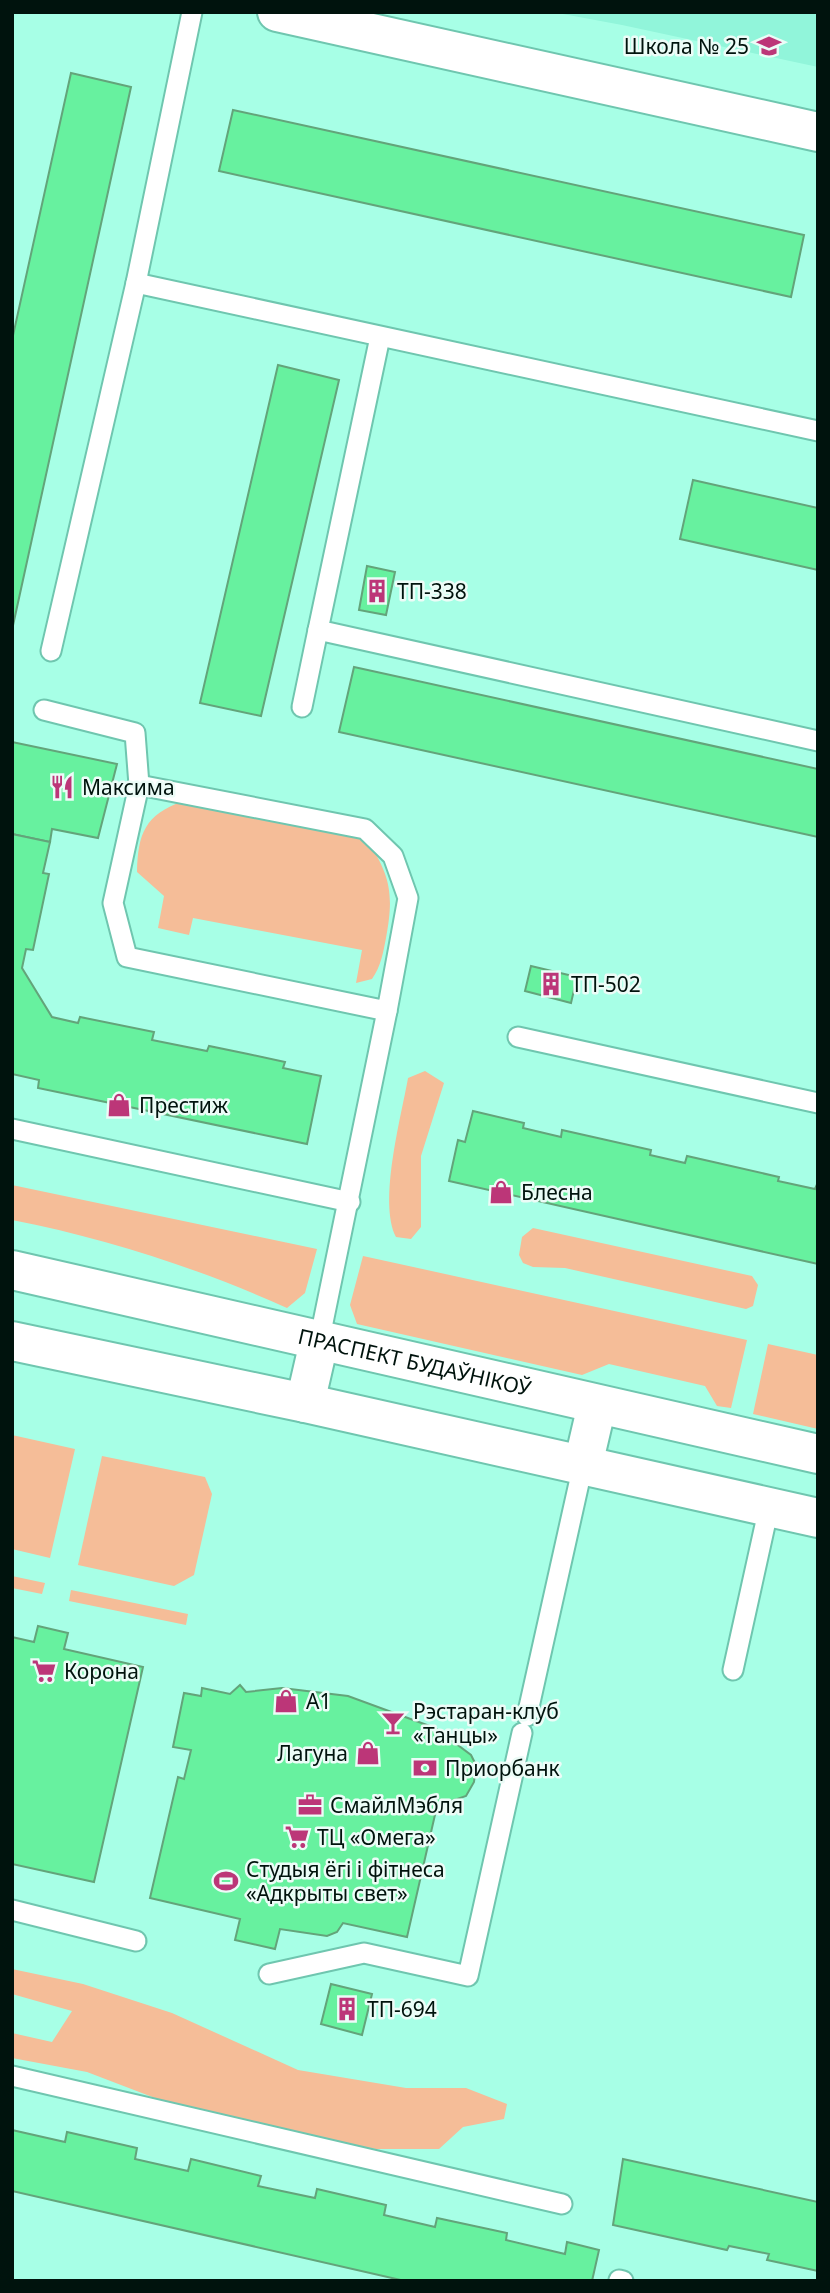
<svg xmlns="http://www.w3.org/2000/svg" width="830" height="2293" viewBox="0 0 830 2293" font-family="'Noto Sans',sans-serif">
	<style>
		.built { fill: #91f5da }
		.green { fill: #f5bd98 }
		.building { fill: #67f19f; stroke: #63a47a; stroke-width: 2 }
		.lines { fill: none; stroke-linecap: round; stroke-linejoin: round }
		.service-casing { stroke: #6fc6af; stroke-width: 23 }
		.minor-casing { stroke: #6fc6af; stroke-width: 42 }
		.primary-casing { stroke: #6fc6af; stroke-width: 42 }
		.service { stroke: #fff; stroke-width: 19 }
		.minor { stroke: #fff; stroke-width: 38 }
		.primary { stroke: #fff; stroke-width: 38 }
		.labels { text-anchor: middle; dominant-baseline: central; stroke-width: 5; stroke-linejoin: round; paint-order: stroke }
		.poi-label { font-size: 21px; fill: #00130d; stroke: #ecfcf7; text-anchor: start }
		.street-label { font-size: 21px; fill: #00130d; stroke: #ecfcf7 }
	</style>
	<rect width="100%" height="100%" fill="#a7ffe6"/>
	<path class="built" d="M 552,12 L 818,12 L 818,67 L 622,25 Z"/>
	<g class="green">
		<path d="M 183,801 L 366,839 C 391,875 394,895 386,938 C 383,953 381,966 372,979 L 356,983 L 362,950 L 193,918 L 189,935 L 158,928 L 164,896 L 137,872 C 138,833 145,815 183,801 Z"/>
		<path d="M 425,1071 L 444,1083 L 421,1156 L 421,1227 L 411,1239 L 396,1237 C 378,1202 401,1118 408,1078 Z"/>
		<path d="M 12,1185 L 317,1249 L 305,1293 L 287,1308 C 201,1269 105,1238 12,1220 Z"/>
		<path d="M 533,1228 L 752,1276 L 758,1285 L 753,1306 L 746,1309 L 565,1268 L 533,1267 L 523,1263 L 519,1255 L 522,1237 Z"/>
		<path d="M 363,1256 L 747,1340 L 731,1408 L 717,1406 L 705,1386 L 609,1364 L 582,1375 L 357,1324 L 350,1305 Z"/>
		<path d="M 768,1344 L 818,1355 L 818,1429 L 753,1414 Z"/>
		<path d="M 12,1435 L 75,1449 L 50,1558 L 12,1549 Z"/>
		<path d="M 102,1456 L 205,1477 L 212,1494 L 194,1575 L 174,1586 L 78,1565 Z"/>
		<path d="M 12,1576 L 45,1583 L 42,1594 L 12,1588 Z"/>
		<path d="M 71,1590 L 188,1614 L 186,1625 L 69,1601 Z"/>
		<path d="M 12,1969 L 83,1984 L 172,2013 L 298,2070 L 406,2088 L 466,2088 L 507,2104 L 504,2119 L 463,2127 L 439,2149 L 376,2149 L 202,2116 L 87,2072 L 12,2058 L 12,2033 L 52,2042 L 72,2011 L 12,1994 Z"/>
	</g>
	<g class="building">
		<path d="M 71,73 L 131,87 L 12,630 L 12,340 Z"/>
		<path d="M 233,110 L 804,235 L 791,297 L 219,171 Z"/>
		<path d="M 278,365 L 339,380 L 261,716 L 200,703 Z"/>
		<path d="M 693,480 L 818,508 L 818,570 L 680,539 Z"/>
		<path d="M 367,566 L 395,572 L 386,615 L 359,610 Z"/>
		<path d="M 354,667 L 818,769 L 818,837 L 339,732 Z"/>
		<path d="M 12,742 L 117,764 L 98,838 L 52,829 L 50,842 L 12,834 Z"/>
		<path d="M 12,834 L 50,842 L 43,873 L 49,874 L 33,950 L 26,949 L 22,968 L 52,1017 L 78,1023 L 80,1017 L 154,1032 L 152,1040 L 207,1051 L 209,1046 L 248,1054 L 285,1062 L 283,1068 L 321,1076 L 307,1144 L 38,1088 L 39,1080 L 12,1074 Z"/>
		<path d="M 531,966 L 577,977 L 571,1003 L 525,991 Z"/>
		<path d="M 473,1111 L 524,1123 L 523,1128 L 561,1137 L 562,1130 L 651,1150 L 650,1155 L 685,1163 L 687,1156 L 779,1177 L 778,1181 L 815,1189 L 818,1182 L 818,1264 L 449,1181 L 458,1140 L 465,1142 Z"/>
		<path d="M 38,1626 L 68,1633 L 64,1649 L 143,1667 L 94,1882 L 12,1864 L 12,1637 L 34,1642 Z"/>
		<path d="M 240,1685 L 246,1692 L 282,1688 L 348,1696 L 435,1728 L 471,1755 L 476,1765 L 474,1782 L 466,1796 L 437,1806 L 407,1937 L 343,1923 L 337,1932 L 327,1936 L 280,1929 L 275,1949 L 235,1940 L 240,1919 L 150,1898 L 178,1777 L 184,1779 L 191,1750 L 173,1747 L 184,1693 L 201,1696 L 202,1688 L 230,1694 Z"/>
		<path d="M 331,1984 L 372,1994 L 362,2035 L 321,2024 Z"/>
		<path d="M 12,2130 L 65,2142 L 67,2132 L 137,2148 L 135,2159 L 188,2171 L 191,2159 L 261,2176 L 258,2186 L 315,2198 L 317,2189 L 386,2205 L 384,2215 L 435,2227 L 437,2218 L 507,2233 L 506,2240 L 565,2254 L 567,2242 L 599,2250 L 592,2281 L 405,2281 L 12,2191 Z"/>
		<path d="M 623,2159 L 818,2202 L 818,2271 L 767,2260 L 769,2254 L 729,2246 L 727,2250 L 613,2225 Z"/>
	</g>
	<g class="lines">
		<g class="service-casing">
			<g id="service">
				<path d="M 192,12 L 136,283 L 818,431"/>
				<path d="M 380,337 L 318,630 L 818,741"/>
				<path d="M 51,651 L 136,283"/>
				<path d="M 302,707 L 318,630"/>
				<path d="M 44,710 L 135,733 L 139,785"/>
				<path d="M 139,785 L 365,829 L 393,856 L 408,898 L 387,1011 L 127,957 L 113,903 Z"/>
				<path d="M 518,1037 L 818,1103"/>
				<path d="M 12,1129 L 350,1202"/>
				<path d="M 319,1342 L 387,1011"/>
				<path d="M 733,1670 L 769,1507"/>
				<path d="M 527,1716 L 583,1465"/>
				<path d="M 12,1910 L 136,1941"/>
				<path d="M 269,1974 L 364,1953 L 468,1976 L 522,1733"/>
				<path d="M 12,2076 L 562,2204"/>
				<path d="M 619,2280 L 623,2281"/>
			</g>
		</g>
		<g class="minor-casing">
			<g id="minor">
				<path d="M 277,12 L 818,132"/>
				<path d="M 305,1403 L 319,1342"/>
				<path d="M 583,1465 L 597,1405"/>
			</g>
		</g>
		<g class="primary-casing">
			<g id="primary">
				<path id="s1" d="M 12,1270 L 818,1454"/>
				<path d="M 12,1341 L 305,1403 L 818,1518"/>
			</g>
		</g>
		<use href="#service" class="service"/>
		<use href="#minor" class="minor"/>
		<use href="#primary" class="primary"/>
	</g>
	<defs>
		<g id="school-bare" transform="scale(1.89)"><path d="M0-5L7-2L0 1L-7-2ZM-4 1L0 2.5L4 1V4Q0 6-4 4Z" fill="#bc3678" stroke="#ecfcf7" stroke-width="2.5" paint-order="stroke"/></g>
		<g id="building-bare" transform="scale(1.89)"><path d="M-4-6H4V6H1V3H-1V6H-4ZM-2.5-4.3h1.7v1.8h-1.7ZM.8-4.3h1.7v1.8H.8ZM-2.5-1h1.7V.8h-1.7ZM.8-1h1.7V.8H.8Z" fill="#bc3678" stroke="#ecfcf7" stroke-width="2.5" paint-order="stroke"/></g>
		<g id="restaurant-bare" transform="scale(1.89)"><path d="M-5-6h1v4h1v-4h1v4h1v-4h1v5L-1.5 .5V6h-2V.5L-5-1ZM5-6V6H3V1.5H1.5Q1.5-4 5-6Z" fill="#bc3678" stroke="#ecfcf7" stroke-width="2.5" paint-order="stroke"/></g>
		<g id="shop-bare" transform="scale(1.89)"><path d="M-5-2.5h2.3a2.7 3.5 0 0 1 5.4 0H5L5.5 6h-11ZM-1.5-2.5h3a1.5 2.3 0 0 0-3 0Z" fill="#bc3678" stroke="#ecfcf7" stroke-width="2.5" paint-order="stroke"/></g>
		<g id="supermarket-bare" transform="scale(1.89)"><path d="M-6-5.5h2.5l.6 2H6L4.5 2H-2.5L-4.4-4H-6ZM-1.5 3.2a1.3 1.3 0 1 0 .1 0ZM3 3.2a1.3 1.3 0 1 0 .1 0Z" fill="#bc3678" stroke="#ecfcf7" stroke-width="2.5" paint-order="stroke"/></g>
		<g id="bar-bare" transform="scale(1.89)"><path d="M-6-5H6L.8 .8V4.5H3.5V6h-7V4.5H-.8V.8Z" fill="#bc3678" stroke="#ecfcf7" stroke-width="2.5" paint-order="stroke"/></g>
		<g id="bank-bare" transform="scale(1.89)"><path d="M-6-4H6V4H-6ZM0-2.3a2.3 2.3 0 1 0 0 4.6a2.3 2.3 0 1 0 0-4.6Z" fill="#bc3678" stroke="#ecfcf7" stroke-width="2.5" paint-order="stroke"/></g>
		<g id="office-bare" transform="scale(1.89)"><path d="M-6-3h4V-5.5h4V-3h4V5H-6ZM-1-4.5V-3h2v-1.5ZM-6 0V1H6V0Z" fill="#bc3678" stroke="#ecfcf7" stroke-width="2.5" paint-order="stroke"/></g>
		<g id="stadium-bare" transform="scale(1.89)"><path d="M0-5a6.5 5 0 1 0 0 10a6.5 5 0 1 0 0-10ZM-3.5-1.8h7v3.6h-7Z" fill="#bc3678" stroke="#ecfcf7" stroke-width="2.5" paint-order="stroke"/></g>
	</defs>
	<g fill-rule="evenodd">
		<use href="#school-bare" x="769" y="46"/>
		<use href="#building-bare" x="377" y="591"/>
		<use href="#restaurant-bare" x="62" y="787"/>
		<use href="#building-bare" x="551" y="984"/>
		<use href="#shop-bare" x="119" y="1105"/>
		<use href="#shop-bare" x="501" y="1192"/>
		<use href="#supermarket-bare" x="44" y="1671"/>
		<use href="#shop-bare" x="286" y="1701"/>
		<use href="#bar-bare" x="393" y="1723"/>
		<use href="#shop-bare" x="368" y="1753"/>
		<use href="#bank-bare" x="425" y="1768"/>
		<use href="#office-bare" x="310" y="1805"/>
		<use href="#supermarket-bare" x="297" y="1837"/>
		<use href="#stadium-bare" x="226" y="1881"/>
		<use href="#building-bare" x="347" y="2009"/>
	</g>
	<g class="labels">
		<g class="poi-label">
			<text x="749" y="46" text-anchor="end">Школа № 25</text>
			<text x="397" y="591">ТП-338</text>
			<text x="82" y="787">Максима</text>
			<text x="571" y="984">ТП-502</text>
			<text x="139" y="1105">Престиж</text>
			<text x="521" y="1192">Блесна</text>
			<text x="64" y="1671">Корона</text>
			<text x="306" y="1701">A1</text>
			<text x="413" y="1711">Рэстаран-клуб<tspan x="413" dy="24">«Танцы»</tspan></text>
			<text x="348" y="1753" text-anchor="end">Лагуна</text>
			<text x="445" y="1768">Приорбанк</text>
			<text x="330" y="1805">СмайлМэбля</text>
			<text x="317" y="1837">ТЦ «Омега»</text>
			<text x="246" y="1869">Студыя ёгі і фітнеса<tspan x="246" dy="24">«Адкрыты свет»</tspan></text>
			<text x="367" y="2009">ТП-694</text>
		</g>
		<g class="street-label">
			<text stroke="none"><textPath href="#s1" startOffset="413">ПРАСПЕКТ БУДАЎНІКОЎ</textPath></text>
		</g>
	</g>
	<rect width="830" height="2293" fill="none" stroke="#00130d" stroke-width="28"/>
</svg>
